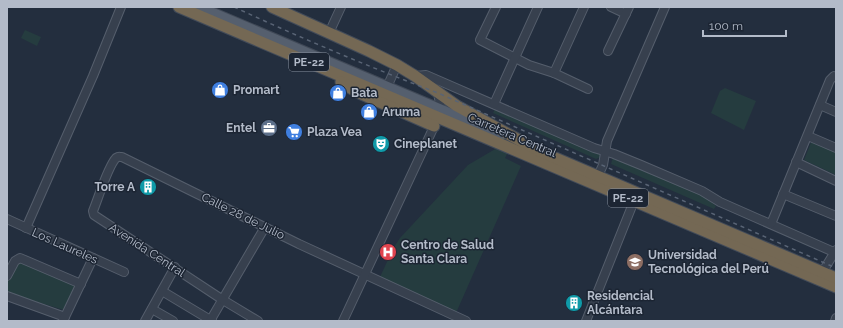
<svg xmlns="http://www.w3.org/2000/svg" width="843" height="328" viewBox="0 0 843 328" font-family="Raleway,sans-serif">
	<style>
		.green { fill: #253c3f }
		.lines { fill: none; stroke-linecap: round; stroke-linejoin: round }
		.minor-casing { stroke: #555e6c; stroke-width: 10 }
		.major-casing { stroke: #404957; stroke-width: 12 }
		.highway-casing { stroke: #424b59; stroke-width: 13 }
		.minor { stroke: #37404e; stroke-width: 8 }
		.major { stroke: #555f6e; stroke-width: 10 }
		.highway { stroke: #746854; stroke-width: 11 }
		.rail { stroke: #596475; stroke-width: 1.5; stroke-dasharray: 4 4; stroke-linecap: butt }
		.labels { text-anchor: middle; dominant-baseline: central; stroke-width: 3; stroke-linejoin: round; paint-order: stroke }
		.shield { fill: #1c2533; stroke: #868e9c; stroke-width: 1 }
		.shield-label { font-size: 11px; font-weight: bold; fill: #b3bbc9 }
		.poi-label { font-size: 12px; font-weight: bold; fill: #b3bbc9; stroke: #1c2533; text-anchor: start }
		.street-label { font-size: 12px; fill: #b3bbc9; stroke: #1c2533 }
	</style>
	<rect width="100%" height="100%" fill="#232e3e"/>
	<g class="green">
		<path d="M 25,30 L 41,37 L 37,46 L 21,38 Z"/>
		<path d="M 725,88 L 756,101 L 744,130 L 711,113 L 720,91 Z"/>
		<path d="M 496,107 L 603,153 L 603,156 L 596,159 L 493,113 Z"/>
		<path d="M 812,140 L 836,152 L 836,175 L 804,160 Z"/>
		<path d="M 497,148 L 508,152 L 505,158 L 521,166 L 456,313 L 379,279 L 394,247 L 400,238 L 468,165 Z"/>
		<path d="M 613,157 L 702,195 L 716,206 L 714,209 L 611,164 Z"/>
		<path d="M 17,261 L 76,285 L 64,310 L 7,293 L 7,281 Z"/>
	</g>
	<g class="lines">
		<g class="minor-casing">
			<g id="minor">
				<path d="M 496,7 L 480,40 L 529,65 L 554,73 L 588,89"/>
				<path d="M 611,7 L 626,14"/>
				<path d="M 329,33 L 341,7"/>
				<path d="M 608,51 L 629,7"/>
				<path d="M 554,73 L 584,7"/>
				<path d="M 415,76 L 426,75 L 594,148 L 614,154 L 641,165 L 702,191 L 720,202 L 836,253"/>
				<path d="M 387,87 L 397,65"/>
				<path d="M 494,104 L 538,7"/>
				<path d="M 820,105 L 836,112"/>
				<path d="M 808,136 L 836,148"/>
				<path d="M 796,162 L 836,181"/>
				<path d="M 596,180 L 603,165 L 607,141 L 665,7"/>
				<path d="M 783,194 L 836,216"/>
				<path d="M 7,219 L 124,272"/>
				<path d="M 771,224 L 830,80 L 834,76 L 836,77"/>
				<path d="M 26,228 L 93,76 L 121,7"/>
				<path d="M 7,276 L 15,261 L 20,258 L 81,284"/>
				<path d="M 820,276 L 836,250"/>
				<path d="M 162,291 L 212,321"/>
				<path d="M 7,296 L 65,317"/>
				<path d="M 152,309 L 173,321"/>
				<path d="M 63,321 L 93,258"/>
				<path d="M 145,321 L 175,267"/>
				<path d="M 210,321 L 265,227"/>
				<path d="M 258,321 L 223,300 L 94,215 L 93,211 C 98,199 108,166 116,158 C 119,156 119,157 122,157 L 299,244 L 466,321"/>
				<path d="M 343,321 L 438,118 L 441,109 L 438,93"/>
				<path d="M 586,321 L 634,201"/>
				<path d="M 835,321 L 836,318"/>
			</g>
		</g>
		<g class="major-casing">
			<path id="major" d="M 199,7 L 501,135"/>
		</g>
		<g class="highway-casing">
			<g id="highway">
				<path d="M 179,7 L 836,287"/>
				<path d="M 272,7 L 369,51 L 397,65 L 415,76 L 457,106 L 539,151 L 836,278"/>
				<path d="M 341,82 L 357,92 L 434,126"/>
			</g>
		</g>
		<use href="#minor" class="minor"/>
		<use href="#major" class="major"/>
		<use href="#highway" class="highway"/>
		<path class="rail" d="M 234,7 C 301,38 369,67 438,93 L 836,268"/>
	</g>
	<defs>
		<g id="shop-disc" transform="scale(0.9)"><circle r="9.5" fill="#3f7fe0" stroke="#1c2533"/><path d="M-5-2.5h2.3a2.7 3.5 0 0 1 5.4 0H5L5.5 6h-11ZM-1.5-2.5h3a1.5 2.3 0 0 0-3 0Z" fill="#fff"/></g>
		<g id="office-disc" transform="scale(0.9)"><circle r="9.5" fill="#5c6f8a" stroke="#1c2533"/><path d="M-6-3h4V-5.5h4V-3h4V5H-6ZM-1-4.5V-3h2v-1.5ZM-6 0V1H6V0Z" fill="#fff"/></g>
		<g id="supermarket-disc" transform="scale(0.9)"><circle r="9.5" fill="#3f7fe0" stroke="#1c2533"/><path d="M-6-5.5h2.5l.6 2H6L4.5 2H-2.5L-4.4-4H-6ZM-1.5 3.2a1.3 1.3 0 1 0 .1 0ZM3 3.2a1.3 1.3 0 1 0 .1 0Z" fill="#fff"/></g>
		<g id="theatre-disc" transform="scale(0.9)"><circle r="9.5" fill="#0f9aa8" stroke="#1c2533"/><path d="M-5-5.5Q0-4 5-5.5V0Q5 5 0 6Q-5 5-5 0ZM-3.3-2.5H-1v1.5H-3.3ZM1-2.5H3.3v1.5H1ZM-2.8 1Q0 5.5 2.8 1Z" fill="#fff"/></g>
		<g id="building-disc" transform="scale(0.9)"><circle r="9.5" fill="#0f9aa8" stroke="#1c2533"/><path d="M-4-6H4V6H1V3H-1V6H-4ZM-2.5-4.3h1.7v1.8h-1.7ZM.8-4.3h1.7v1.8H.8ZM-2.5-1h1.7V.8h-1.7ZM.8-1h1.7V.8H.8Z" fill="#fff"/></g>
		<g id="hospital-disc" transform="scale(0.9)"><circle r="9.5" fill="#e0444e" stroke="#1c2533"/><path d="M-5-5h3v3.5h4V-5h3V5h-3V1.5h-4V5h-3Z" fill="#fff"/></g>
		<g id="university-disc" transform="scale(0.9)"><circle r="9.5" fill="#8d6e63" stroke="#1c2533"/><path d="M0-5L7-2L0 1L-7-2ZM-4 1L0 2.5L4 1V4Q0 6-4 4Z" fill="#fff"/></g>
	</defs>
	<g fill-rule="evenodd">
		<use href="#shop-disc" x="220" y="90"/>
		<use href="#shop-disc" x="338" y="93"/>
		<use href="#shop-disc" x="369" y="112"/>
		<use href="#office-disc" x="269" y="128"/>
		<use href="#supermarket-disc" x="294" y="132"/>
		<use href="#theatre-disc" x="381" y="144"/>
		<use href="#building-disc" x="148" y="187"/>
		<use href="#hospital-disc" x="388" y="252"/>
		<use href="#university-disc" x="635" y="262"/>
		<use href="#building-disc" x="574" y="303"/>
	</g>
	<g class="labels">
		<g class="shield">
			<rect x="289" y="53" width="40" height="18" rx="3"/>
			<rect x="608" y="189" width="40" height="18" rx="3"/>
		</g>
		<g class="shield-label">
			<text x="309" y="62">PE-22</text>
			<text x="628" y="198">PE-22</text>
		</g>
		<g class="poi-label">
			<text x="233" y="90">Promart</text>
			<text x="351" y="93">Bata</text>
			<text x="382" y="112">Aruma</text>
			<text x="256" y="128" text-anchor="end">Entel</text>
			<text x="307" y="132">Plaza Vea</text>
			<text x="394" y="144">Cineplanet</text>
			<text x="135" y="187" text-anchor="end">Torre A</text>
			<text x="401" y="245">Centro de Salud<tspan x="401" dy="14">Santa Clara</tspan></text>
			<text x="648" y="255">Universidad<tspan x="648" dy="14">Tecnológica del Perú</tspan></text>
			<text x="587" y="296">Residencial<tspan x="587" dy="14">Alcántara</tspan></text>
		</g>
		<g class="street-label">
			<text transform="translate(512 135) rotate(23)">Carretera Central</text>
			<text transform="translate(243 216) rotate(26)">Calle 28 de Julio</text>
			<text transform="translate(65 246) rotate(24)">Los Laureles</text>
			<text transform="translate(147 250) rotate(33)">Avenida Central</text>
		</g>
	</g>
	<rect width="843" height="328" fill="none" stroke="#b3bbc9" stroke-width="16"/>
	<path d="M703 30v6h83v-6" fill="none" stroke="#b3bbc9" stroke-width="2"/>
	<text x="709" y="30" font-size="12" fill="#b3bbc9" stroke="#1c2533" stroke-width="3" paint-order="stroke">100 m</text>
</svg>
